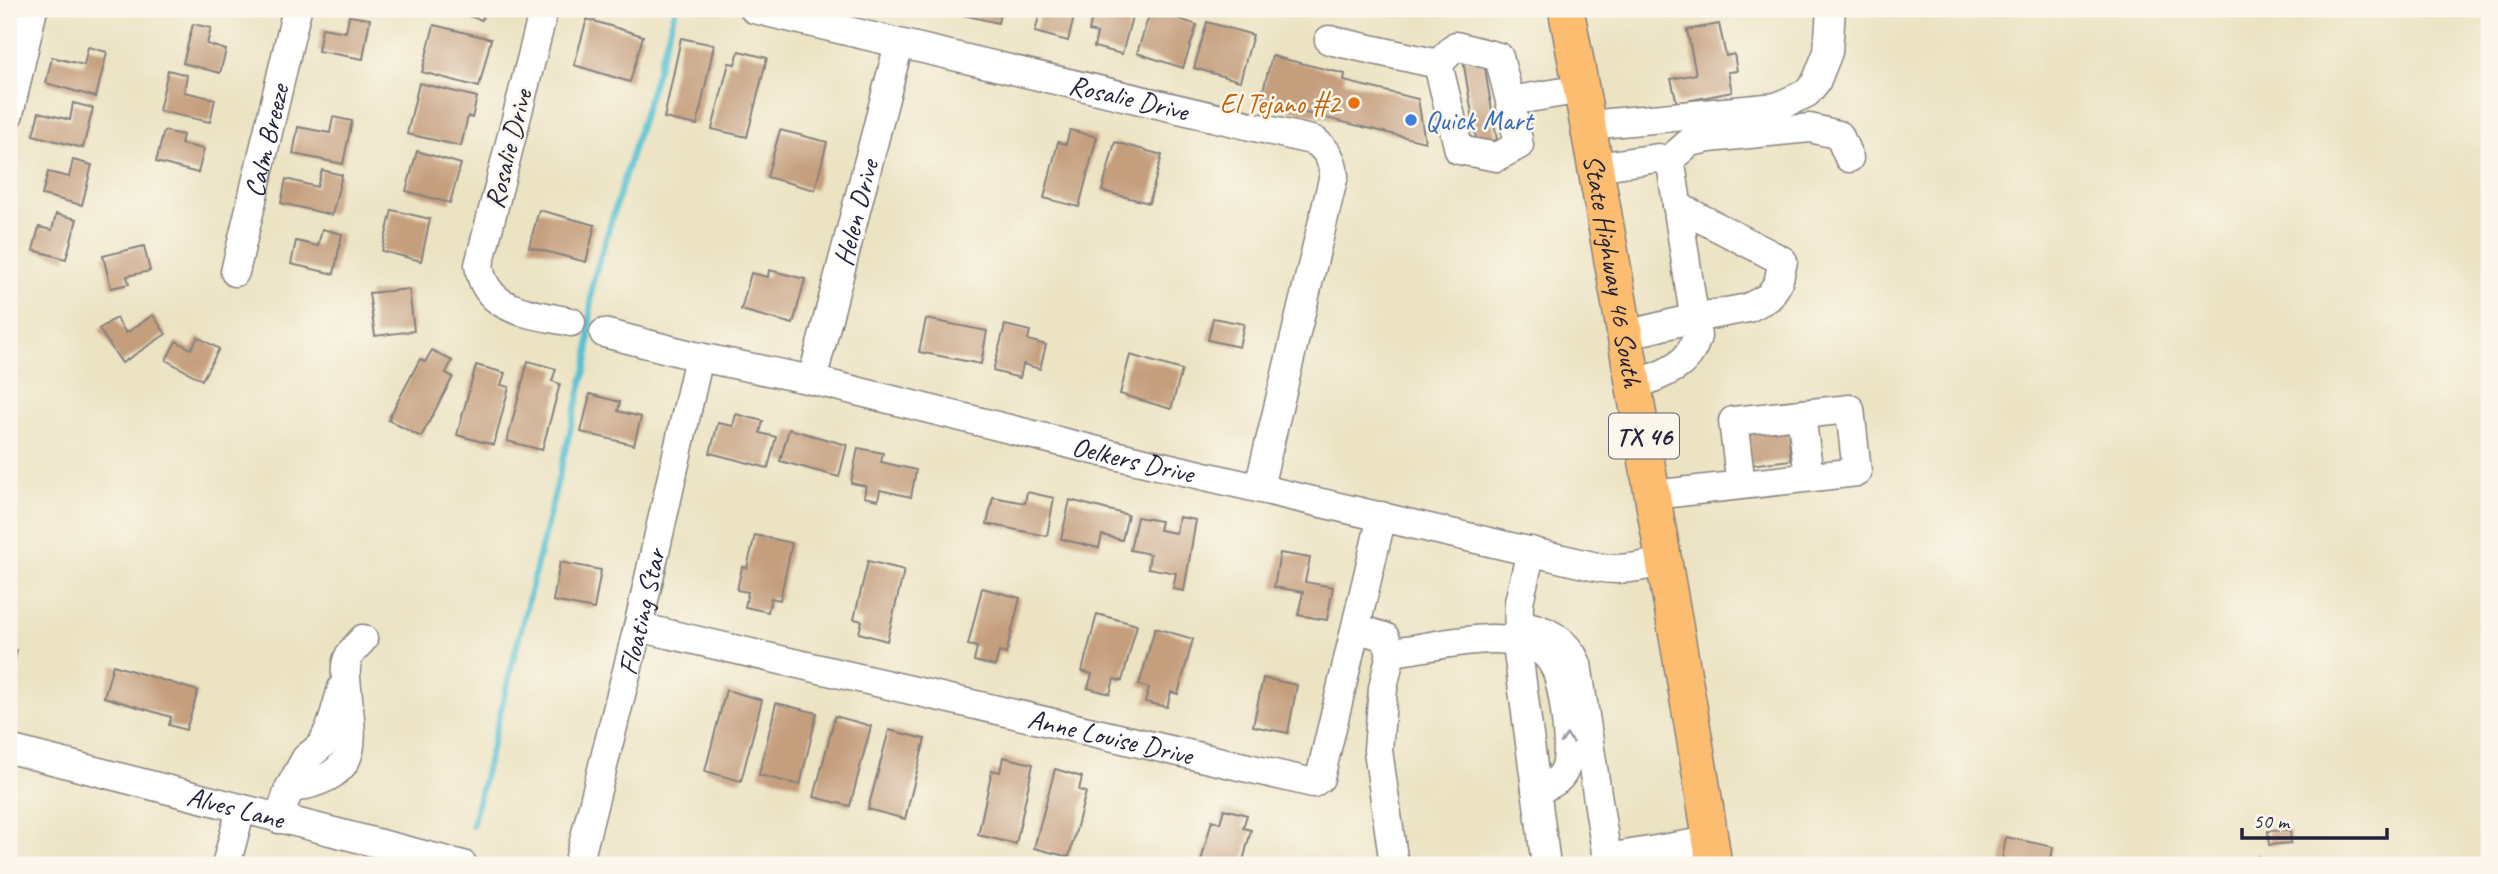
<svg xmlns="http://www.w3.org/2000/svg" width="2498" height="874" viewBox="0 0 2498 874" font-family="Caveat,sans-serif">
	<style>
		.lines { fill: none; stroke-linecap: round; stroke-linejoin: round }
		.stream { stroke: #56c1d1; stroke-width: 6 }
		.building { fill: #c59e7d }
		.minor-casing { stroke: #87827f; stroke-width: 31 }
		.major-casing { stroke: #87827f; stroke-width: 38 }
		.minor { stroke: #fff; stroke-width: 28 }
		.major { stroke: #fcbd6f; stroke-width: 35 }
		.oneway { stroke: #9c9ca7 }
		.food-dot { fill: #e8710a; stroke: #fbf7ec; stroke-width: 2.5 }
		.shop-dot { fill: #3f7fe0; stroke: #fbf7ec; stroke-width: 2.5 }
		.labels { text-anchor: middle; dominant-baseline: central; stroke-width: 5; stroke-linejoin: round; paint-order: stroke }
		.shield { fill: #fbf7ec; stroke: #636270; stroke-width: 2 }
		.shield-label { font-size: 26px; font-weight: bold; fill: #22223b }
		.street-label { font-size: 28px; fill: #22223b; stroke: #fbf7ec }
		.food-label { font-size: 28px; fill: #c56008; stroke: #fbf7ec; text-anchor: end }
		.shop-label { font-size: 28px; fill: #366cbe; stroke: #fbf7ec; text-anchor: start }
	</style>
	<rect width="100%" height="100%" fill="#fbf7ec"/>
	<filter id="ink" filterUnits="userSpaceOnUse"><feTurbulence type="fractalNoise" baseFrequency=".0143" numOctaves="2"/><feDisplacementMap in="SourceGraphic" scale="14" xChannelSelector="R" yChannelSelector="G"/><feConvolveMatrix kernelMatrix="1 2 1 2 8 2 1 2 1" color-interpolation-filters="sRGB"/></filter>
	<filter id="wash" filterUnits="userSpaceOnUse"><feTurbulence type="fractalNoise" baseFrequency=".00686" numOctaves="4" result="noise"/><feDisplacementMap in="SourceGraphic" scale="28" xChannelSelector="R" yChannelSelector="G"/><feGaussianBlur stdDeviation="1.57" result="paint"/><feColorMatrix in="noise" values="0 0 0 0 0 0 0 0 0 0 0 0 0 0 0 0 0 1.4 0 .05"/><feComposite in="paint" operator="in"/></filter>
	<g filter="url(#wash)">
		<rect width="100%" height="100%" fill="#ece3c3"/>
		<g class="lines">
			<path class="stream" d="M 472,826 L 588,359 L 592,284 L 675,12"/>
		</g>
		<g id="blocks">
			<g class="building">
				<path d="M 444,9 L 485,9 L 482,20 Z"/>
				<path d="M 960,9 L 1001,9 L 998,23 L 959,14 Z"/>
				<path d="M 1041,9 L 1076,9 L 1068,41 L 1035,32 Z"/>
				<path d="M 1094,9 L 1134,9 L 1122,54 L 1094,47 L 1097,33 L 1089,31 Z"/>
				<path d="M 1151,9 L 1197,25 L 1183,68 L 1137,53 Z"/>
				<path d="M 349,16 L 370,19 L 363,59 L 318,51 L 322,28 L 346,32 Z"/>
				<path d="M 587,19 L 643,36 L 630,82 L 574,65 Z"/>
				<path d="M 1207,22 L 1253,35 L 1240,81 L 1194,68 Z"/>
				<path d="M 193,24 L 211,28 L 207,44 L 226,50 L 220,73 L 183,63 Z"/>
				<path d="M 1719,24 L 1726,56 L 1734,54 L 1737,71 L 1728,72 L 1732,92 L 1677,103 L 1671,79 L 1696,74 L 1687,30 Z"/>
				<path d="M 434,25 L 491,39 L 479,87 L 422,72 Z"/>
				<path d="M 681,38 L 714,45 L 697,125 L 664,118 Z"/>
				<path d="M 88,47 L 107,52 L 96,97 L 46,83 L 52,57 L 84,65 Z"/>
				<path d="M 739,51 L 767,58 L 747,137 L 712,129 L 729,63 L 735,64 Z"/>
				<path d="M 1272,56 L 1345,74 L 1344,81 L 1418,99 L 1425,142 L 1260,102 Z"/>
				<path d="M 1483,57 L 1497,140 L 1477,144 L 1463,60 Z"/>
				<path d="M 168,70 L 187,75 L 184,92 L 215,99 L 210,122 L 159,111 Z"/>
				<path d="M 419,83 L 477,97 L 472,118 L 468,116 L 461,146 L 407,134 Z"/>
				<path d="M 73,103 L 93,108 L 83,148 L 33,135 L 39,112 L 70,120 Z"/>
				<path d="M 333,117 L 352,121 L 343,164 L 293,154 L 298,127 L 330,133 Z"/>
				<path d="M 780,130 L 827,142 L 815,190 L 767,177 Z"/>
				<path d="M 1070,130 L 1097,137 L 1079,207 L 1044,198 L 1058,142 L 1066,144 Z"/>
				<path d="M 164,131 L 183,135 L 181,144 L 204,149 L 198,173 L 156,162 Z"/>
				<path d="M 1115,142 L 1162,155 L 1149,203 L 1102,191 Z"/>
				<path d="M 417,151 L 461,164 L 450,203 L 406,191 Z"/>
				<path d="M 73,160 L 92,165 L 82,205 L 42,195 L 48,172 L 69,177 Z"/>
				<path d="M 322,170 L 342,175 L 332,215 L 281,203 L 286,179 L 317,187 Z"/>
				<path d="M 392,210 L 430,219 L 421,261 L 382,251 Z"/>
				<path d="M 539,210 L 595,225 L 586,262 L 529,247 Z"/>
				<path d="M 56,214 L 77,219 L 66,259 L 33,250 L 39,227 L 52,230 Z"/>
				<path d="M 322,229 L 342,234 L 334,274 L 291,264 L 296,241 L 318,246 Z"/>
				<path d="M 144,246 L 150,271 L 127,276 L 129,284 L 111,288 L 103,256 Z"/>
				<path d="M 769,270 L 805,279 L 793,324 L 741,310 L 751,273 L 768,277 Z"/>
				<path d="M 409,289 L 414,331 L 375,336 L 369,293 Z"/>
				<path d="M 153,315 L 166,334 L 122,363 L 99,329 L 116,318 L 126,333 Z"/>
				<path d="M 1213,318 L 1244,324 L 1239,347 L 1208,340 Z"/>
				<path d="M 926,319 L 987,331 L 981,364 L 919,352 Z"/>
				<path d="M 1005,325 L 1030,331 L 1028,340 L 1046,345 L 1040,369 L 1023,364 L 1020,378 L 993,371 Z"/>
				<path d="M 198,337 L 219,349 L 202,380 L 166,360 L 176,341 L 191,349 Z"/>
				<path d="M 432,350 L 452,361 L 446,373 L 453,377 L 421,437 L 388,420 L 420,359 L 425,362 Z"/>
				<path d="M 1130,355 L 1182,370 L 1171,409 L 1120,394 Z"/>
				<path d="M 528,361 L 556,369 L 552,381 L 560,384 L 542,450 L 507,441 Z"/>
				<path d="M 476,365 L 505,373 L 501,385 L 509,387 L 494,445 L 457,435 Z"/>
				<path d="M 590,394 L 620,402 L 618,411 L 641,417 L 634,445 L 581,432 Z"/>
				<path d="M 736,414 L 763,421 L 760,433 L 776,437 L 768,468 L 710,453 L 718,423 L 733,426 Z"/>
				<path d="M 789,429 L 847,445 L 839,477 L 780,461 Z"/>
				<path d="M 1788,429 L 1791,460 L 1750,465 L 1747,433 Z"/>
				<path d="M 858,448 L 883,453 L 881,462 L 916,470 L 911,497 L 880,490 L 878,500 L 864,497 L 866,486 L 851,483 Z"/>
				<path d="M 1027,492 L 1054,498 L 1047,536 L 987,524 L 993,497 L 1025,503 Z"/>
				<path d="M 1070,500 L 1128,515 L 1122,540 L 1102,535 L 1099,548 L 1061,539 Z"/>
				<path d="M 1137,517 L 1161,521 L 1159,530 L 1176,533 L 1179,517 L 1196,520 L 1184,591 L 1173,589 L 1176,573 L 1148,568 L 1150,554 L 1130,550 Z"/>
				<path d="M 755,535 L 792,543 L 780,600 L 771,598 L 768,612 L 745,607 L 748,592 L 737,590 L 742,567 L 747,568 Z"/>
				<path d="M 1280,553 L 1310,558 L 1305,582 L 1333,587 L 1327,620 L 1298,615 L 1303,592 L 1274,587 Z"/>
				<path d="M 868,561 L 904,570 L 887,641 L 859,633 L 862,621 L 854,619 Z"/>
				<path d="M 560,562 L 601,570 L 594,609 L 553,601 Z"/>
				<path d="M 982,588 L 1020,598 L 1006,654 L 999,652 L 995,666 L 974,661 L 977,647 L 968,645 Z"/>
				<path d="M 1097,614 L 1137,625 L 1122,681 L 1114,679 L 1110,694 L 1088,688 L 1092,674 L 1082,671 Z"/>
				<path d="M 1155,628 L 1193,639 L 1178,694 L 1171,692 L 1167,707 L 1145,702 L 1149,688 L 1139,685 Z"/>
				<path d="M 9,647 L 17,650 L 10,678 L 9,678 Z"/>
				<path d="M 113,665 L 198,691 L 186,730 L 169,725 L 171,717 L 104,697 Z"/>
				<path d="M 1263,678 L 1297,685 L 1288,733 L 1253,726 Z"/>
				<path d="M 726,690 L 762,700 L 741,781 L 705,771 Z"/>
				<path d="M 776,703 L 817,713 L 800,785 L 759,775 Z"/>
				<path d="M 835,716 L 871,726 L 850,806 L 814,797 Z"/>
				<path d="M 889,730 L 925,739 L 905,819 L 868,809 Z"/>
				<path d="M 1003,757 L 1033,764 L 1016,844 L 978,835 L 992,770 L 1000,772 Z"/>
				<path d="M 1055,769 L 1082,777 L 1079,790 L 1086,792 L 1069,857 L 1034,848 Z"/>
				<path d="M 1224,809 L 1247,815 L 1243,828 L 1251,830 L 1242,865 L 1200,865 L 1212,820 L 1220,823 Z"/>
				<path d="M 2290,830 L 2291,843 L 2269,845 L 2268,831 Z"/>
				<path d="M 2006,837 L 2053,847 L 2050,865 L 2001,865 Z"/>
				<path d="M 2258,856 L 2275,865 L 2253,865 Z"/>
			</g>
		</g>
	</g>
	<g filter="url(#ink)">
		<use href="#blocks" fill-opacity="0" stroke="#87827f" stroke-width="2"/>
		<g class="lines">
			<g class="minor-casing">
				<g id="minor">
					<path d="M 544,9 L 479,265 C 485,313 532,313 571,322"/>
					<path id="s1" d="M 754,9 L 1315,141 C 1328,151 1332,159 1334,175 L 1259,487"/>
					<path d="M 1329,40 L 1438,64 L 1456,46 L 1499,57 L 1510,101 L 1582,89"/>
					<path d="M 1438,64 L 1459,150 L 1497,157 L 1519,145 L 1510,101"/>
					<path d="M 9,114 L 33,9"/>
					<path d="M 1589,125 L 1777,107 L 1807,93 L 1816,82 L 1828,52 L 1831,9"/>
					<path d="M 1668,161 L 1690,142 L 1709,138 L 1810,128 L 1839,135 L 1849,158"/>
					<path d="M 1596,167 L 1658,158 L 1668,161 L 1672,170 L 1697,336 C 1689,368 1664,373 1636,385"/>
					<path id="s2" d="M 235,272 L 297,9"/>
					<path id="s3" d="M 604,333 L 699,357 L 812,380 L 1106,453 L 1597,567 C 1620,572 1641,566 1664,562"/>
					<path d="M 1626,335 L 1694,318 L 1748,308 L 1769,297 L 1778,283 L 1783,261 L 1677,206"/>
					<path id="s4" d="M 812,380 L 899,44"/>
					<path d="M 1801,414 L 1809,476"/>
					<path d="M 1653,495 L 1857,472 L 1850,409 L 1733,421 L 1741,485"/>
					<path d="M 1531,551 L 1519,602 L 1518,652 L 1546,865"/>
					<path d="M 1520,625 C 1545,628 1567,640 1577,664 L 1608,865"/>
					<path id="s5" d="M 638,627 L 1313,783 L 1320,778 L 1382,516"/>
					<path d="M 1356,628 L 1385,637 L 1391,652 L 1383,688 L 1378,750 L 1394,865"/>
					<path d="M 1391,652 C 1433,648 1501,627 1538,649 C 1548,654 1557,668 1559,679 C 1564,697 1572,752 1565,769 C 1560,782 1548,786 1536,790"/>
					<path id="s6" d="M 9,749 L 463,865"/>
					<path d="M 289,789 L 306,758 L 322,745 L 332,723 L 342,688"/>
					<path d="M 279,819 L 289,789 C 361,775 353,750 347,688 C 346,678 344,665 349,656 C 352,650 359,644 363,639"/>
					<path d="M 1607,858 L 1710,841"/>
					<path d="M 226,865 L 241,809"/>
					<path id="s7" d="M 578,865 L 638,627 L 699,357"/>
				</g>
			</g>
			<g class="major-casing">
				<g id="major">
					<path id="s8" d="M 1566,9 C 1598,172 1625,336 1653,499 C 1674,621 1697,743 1714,865"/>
				</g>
			</g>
			<use href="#minor" class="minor"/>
			<use href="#major" class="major"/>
		</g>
		<defs><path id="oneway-chevron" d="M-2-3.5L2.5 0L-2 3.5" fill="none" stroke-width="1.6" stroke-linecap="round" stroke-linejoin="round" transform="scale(1.75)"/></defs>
		<use class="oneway" href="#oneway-chevron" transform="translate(1567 739) rotate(-93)"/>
	</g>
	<circle class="food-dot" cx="1354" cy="103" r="7"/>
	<circle class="shop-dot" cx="1411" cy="120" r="7"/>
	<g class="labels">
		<rect class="shield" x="1609" y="413.5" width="70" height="45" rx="5"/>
		<g class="shield-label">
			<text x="1644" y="436">TX 46</text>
		</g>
		<g class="street-label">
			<text stroke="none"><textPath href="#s1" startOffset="385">Rosalie Drive</textPath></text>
			<text stroke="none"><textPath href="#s2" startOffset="135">Calm Breeze</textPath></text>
			<text transform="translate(508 149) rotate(-76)">Rosalie Drive</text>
			<text stroke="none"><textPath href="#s4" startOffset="173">Helen Drive</textPath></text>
			<text stroke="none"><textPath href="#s8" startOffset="266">State Highway 46 South</textPath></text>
			<text stroke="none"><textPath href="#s3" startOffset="544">Oelkers Drive</textPath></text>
			<text stroke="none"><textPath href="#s7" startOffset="261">Floating Star</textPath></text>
			<text stroke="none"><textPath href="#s5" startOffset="485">Anne Louise Drive</textPath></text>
			<text stroke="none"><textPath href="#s6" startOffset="234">Alves Lane</textPath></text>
		</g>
		<g class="food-label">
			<text x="1340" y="103">El Tejano #2</text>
		</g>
		<g class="shop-label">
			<text x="1425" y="120">Quick Mart</text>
		</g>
	</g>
	<rect width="2498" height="874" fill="none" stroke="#fbf7ec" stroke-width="35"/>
	<path d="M2242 828v10h145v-10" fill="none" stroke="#22223b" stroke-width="3.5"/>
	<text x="2253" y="828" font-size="21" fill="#22223b" stroke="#fbf7ec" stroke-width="5" paint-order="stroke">50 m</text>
</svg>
